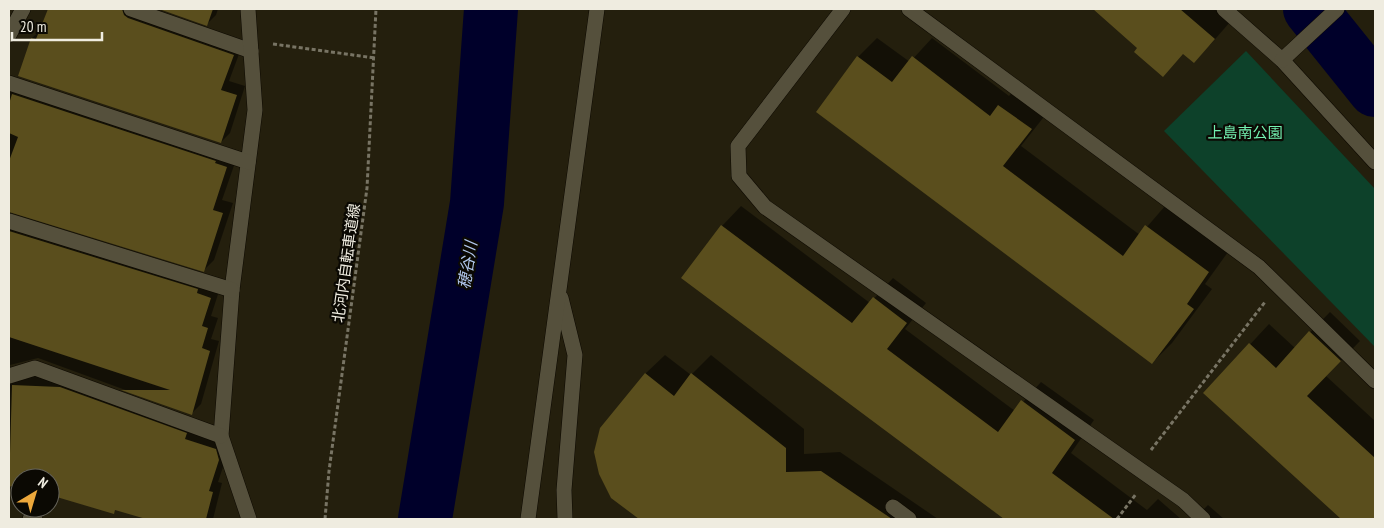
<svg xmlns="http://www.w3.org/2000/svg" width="1384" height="528" viewBox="0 0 1384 528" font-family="'PT Sans Narrow','Noto Sans JP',sans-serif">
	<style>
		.green { fill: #0d412a }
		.shadow { fill: #0007 }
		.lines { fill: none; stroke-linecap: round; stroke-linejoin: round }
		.river { stroke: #00002a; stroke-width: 54 }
		.building { fill: #5a4e1d }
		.minor-casing { stroke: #0d0900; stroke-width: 16 }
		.path { stroke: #787464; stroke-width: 3; stroke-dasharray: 4 2.5; stroke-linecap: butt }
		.minor { stroke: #55503c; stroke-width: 15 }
		.labels { text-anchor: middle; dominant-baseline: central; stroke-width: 4.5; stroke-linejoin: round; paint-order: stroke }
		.park-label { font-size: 15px; fill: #73f1b1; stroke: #0b0903 }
		.street-label { font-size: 15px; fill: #efece0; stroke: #0b0903 }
		.water-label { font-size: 16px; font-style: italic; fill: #b1c7ed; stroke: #0b0903 }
	</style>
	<rect width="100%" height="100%" fill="#241f0d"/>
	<path class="green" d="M 1246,51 L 1375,189 L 1375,347 L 1164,131 Z"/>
	<g class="shadow">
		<path d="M 49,9 L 136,9 L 242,46 L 229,81 L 245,86 L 230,133 L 221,142 L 20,75 L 32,38 L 41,30 Z"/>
		<path d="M 162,9 L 218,9 L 216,15 L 207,24 Z"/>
		<path d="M 1095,9 L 1215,9 L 1230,22 L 1210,45 L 1184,53 L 1139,48 Z"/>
		<path d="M 877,38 L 910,62 L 932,38 L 1009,96 L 1018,86 L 1050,109 L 1021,146 L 1140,235 L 1165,206 L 1228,252 L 1205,284 L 1212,289 L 1172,343 L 1152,363 L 818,111 L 858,57 Z"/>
		<path d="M 9,90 L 237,157 L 222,200 L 233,203 L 214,260 L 204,270 L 10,211 L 11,217 L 220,288 L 211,316 L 218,318 L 211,339 L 219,341 L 201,404 L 191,414 L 38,358 L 10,365 L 12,373 L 45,368 L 196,423 L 229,449 L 218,482 L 222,483 L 213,519 L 157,519 L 52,492 L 50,493 L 50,478 L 20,478 L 20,486 L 9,486 Z"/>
		<path d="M 741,206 L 870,303 L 893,278 L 926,303 L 905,329 L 1015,411 L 1041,382 L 1094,420 L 1071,453 L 1147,510 L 1158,499 L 1181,519 L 1006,519 L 683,278 L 722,226 Z"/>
		<path d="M 1330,312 L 1360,341 L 1326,376 L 1375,421 L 1375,519 L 1343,519 L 1205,393 L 1269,324 L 1295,348 Z"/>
		<path d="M 665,355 L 691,375 L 711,355 L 804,429 L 804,454 L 840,452 L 938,519 L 641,519 L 612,497 L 601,429 L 646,373 Z"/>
		<path d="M 1208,505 L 1224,519 L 1194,519 Z"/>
	</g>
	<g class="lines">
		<g class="river">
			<path d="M 1310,9 L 1375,90"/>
			<path d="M 425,519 L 477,203 L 491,9"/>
		</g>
	</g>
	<g class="building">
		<path d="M 48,9 L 122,9 L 124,15 L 128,18 L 234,55 L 221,90 L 237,95 L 221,143 L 18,76 L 31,38 L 36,39 Z"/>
		<path d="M 159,9 L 213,9 L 207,26 Z"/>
		<path d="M 1093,9 L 1180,9 L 1215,39 L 1194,63 L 1183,54 L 1163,77 L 1134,52 L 1137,48 Z"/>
		<path d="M 857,56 L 892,82 L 912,56 L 990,116 L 998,105 L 1032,129 L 1003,166 L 1123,256 L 1145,225 L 1209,272 L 1187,304 L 1194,309 L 1152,364 L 816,112 Z"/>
		<path d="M 12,94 L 216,161 L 215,163 L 227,167 L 213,210 L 223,213 L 204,272 L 9,212 L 9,161 L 18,137 L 9,133 L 9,104 Z"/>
		<path d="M 721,225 L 852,323 L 873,297 L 907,323 L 887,349 L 998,432 L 1021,400 L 1075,440 L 1052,473 L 1114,519 L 1004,519 L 681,278 Z"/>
		<path d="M 9,231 L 198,289 L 197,293 L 211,298 L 202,326 L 208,328 L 202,348 L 210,351 L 192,415 L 121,390 L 170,390 L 9,337 Z"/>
		<path d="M 1309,331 L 1341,361 L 1307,396 L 1375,458 L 1375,519 L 1341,519 L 1203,393 L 1249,343 L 1276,368 Z"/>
		<path d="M 645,373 L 674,396 L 691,373 L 786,448 L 786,472 L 821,471 L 892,519 L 639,519 L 611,498 L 599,474 L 594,452 L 600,428 Z"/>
		<path d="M 12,385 L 60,387 L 187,433 L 185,439 L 216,449 L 219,460 L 209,491 L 213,492 L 206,519 L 146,519 L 115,510 L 114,514 L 50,495 L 50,473 L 35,478 L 20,478 L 20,483 L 9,487 Z"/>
	</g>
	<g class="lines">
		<g class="minor-casing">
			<g id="minor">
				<path d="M 131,9 L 251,51"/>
				<path d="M 248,9 L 255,110 L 232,290 L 221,436 L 249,519"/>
				<path d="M 843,9 L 738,146 L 739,176 L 765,207 L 1183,500 L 1203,519"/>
				<path d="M 909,9 L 1259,267 L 1375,381"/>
				<path d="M 1224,9 L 1282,60 L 1375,162"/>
				<path d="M 9,35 L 23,9"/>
				<path d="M 1282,60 L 1337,9"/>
				<path d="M 9,83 L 248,162"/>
				<path d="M 9,221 L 232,290"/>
				<path d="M 561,298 L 575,355 L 564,490 L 565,519"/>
				<path d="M 9,376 L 35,368 L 221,436"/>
				<path d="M 893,507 L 909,519"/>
				<path d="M 30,519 L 35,519"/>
				<path d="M 528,519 L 597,9"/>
			</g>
		</g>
		<g class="path">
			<path d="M 273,44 L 375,58"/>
			<path d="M 1151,450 L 1265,302"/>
			<path d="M 325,519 L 329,471 L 367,188 L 376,9"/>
			<path d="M 1117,519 L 1136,494"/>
		</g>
		<use href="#minor" class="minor"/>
	</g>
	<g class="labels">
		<g class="park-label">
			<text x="1245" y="132">上島南公園</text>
		</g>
		<g class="street-label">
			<text transform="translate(346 263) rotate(-82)">北河内自転車道線</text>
		</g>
		<g class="water-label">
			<text transform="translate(467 265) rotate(-81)">穂谷川</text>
		</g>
	</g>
	<rect width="1384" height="528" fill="none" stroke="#efece0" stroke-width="20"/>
	<g transform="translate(35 493) rotate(38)"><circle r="24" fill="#0b0903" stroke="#66645b"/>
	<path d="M0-4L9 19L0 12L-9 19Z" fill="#eda83b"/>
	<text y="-8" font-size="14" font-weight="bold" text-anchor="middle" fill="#efece0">N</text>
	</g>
	<path d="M12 32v8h90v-8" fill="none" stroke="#efece0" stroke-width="2.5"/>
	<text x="20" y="32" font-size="15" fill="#efece0" stroke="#0b0903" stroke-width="4" paint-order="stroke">20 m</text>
</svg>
